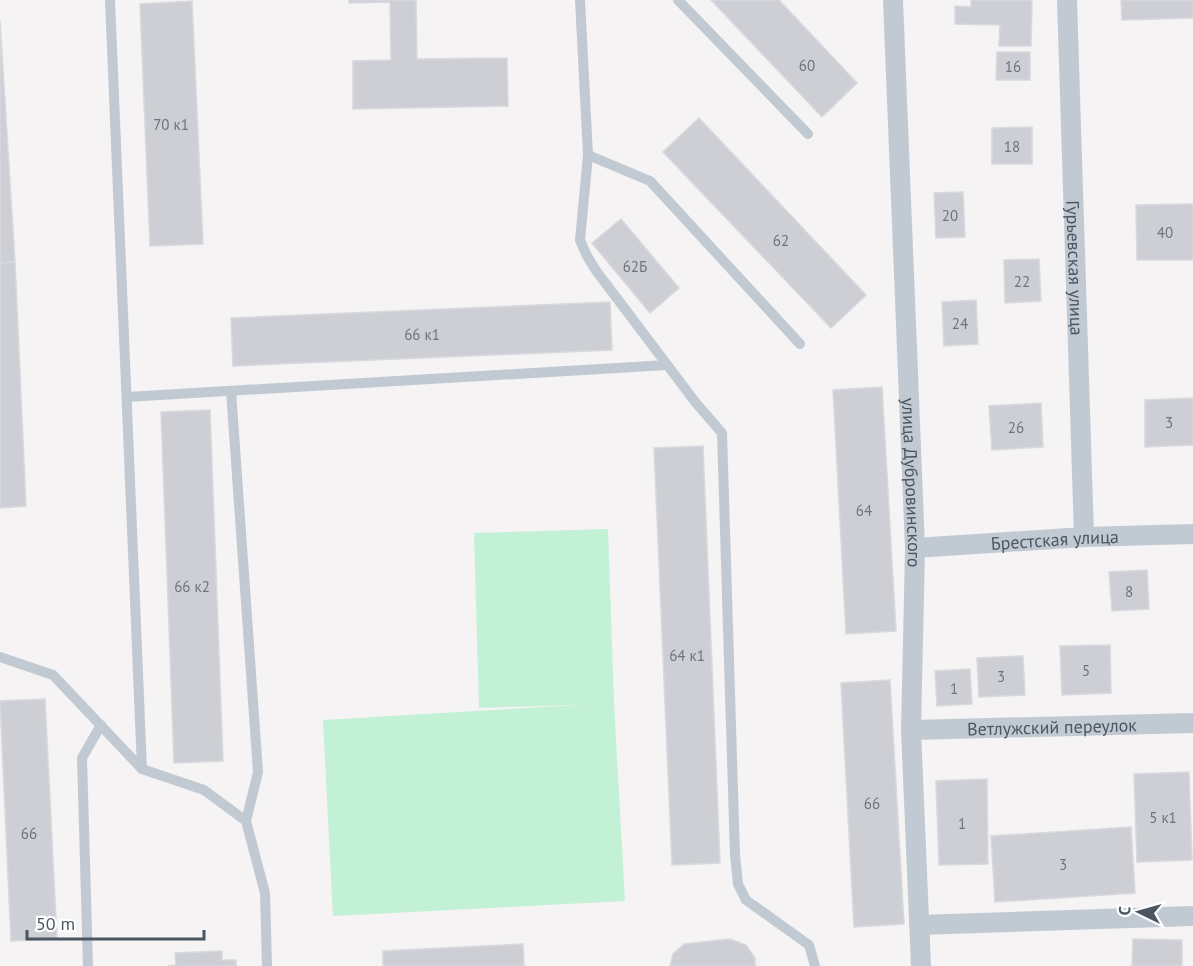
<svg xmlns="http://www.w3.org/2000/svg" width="1193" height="966" viewBox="0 0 1193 966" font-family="'PT Sans',sans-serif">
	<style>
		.green { fill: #c3f1d5 }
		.building { fill: #cdcfd5; stroke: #d7d9de; stroke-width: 1.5 }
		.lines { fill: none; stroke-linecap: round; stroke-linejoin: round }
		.lane { stroke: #c1cad2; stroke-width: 10 }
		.street { stroke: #c1cad2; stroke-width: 20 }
		.labels { text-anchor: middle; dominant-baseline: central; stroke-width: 6; stroke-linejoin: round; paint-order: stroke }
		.number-label { font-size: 15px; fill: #6b747e }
		.street-label { font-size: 18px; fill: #4a5661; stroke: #fff }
	</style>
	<rect width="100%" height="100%" fill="#f5f3f3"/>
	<path class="green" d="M 608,529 L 614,703 L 625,901 L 333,916 L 323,720 L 578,705 L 479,708 L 474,533 Z"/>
	<g class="building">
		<path d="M 349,0 L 416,0 L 417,59 L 507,58 L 508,106 L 353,109 L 353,61 L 391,60 L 390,2 L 349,3 Z"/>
		<path d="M 711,0 L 779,0 L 857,83 L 822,117 Z"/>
		<path d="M 971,0 L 1032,0 L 1031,46 L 999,46 L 1000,25 L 955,24 L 955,6 L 971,7 Z"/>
		<path d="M 1121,0 L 1193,0 L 1193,18 L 1122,20 Z"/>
		<path d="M 192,1 L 203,244 L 150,246 L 140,4 Z"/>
		<path d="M 0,21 L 15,262 L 0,263 Z"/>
		<path d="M 997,52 L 1030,52 L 1030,80 L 996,80 Z"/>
		<path d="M 699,118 L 866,295 L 831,328 L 663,152 Z"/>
		<path d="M 1032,127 L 1032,164 L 992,164 L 992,128 Z"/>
		<path d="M 963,192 L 965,237 L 936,238 L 934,193 Z"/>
		<path d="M 1193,204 L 1193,260 L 1137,260 L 1136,205 Z"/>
		<path d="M 621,219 L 679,288 L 650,313 L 592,243 Z"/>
		<path d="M 1039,259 L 1041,301 L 1005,303 L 1004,260 Z"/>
		<path d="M 15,262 L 26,506 L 0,508 L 0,263 Z"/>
		<path d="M 976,300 L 978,344 L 944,346 L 942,302 Z"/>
		<path d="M 610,302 L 612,350 L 233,366 L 231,318 Z"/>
		<path d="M 882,387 L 896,631 L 846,634 L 833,390 Z"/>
		<path d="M 1193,398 L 1193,445 L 1145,447 L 1145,400 Z"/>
		<path d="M 1041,403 L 1043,447 L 992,450 L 989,406 Z"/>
		<path d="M 210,410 L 223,761 L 174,763 L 161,412 Z"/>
		<path d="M 703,446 L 720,863 L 672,865 L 654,448 Z"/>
		<path d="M 1147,570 L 1149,609 L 1112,611 L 1109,572 Z"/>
		<path d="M 1110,645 L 1111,693 L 1062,695 L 1060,646 Z"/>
		<path d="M 1023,656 L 1025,695 L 979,697 L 977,658 Z"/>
		<path d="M 970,669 L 972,704 L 937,706 L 935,671 Z"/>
		<path d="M 890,680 L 904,924 L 854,927 L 841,683 Z"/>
		<path d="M 45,699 L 57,939 L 11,941 L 0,701 Z"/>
		<path d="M 1189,772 L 1192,860 L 1137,862 L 1134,774 Z"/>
		<path d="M 987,779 L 988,864 L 939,865 L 936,781 Z"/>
		<path d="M 1131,827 L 1135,893 L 995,902 L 991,836 Z"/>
		<path d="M 730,939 L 746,945 L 755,958 L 755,966 L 670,966 L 673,954 L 684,944 Z"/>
		<path d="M 1133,939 L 1182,940 L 1182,966 L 1132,966 Z"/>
		<path d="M 523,944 L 524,966 L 383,966 L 383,951 Z"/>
		<path d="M 222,951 L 222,960 L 236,960 L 236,966 L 168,966 L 176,965 L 175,953 Z"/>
	</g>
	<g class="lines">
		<g class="lane">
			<path d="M 110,0 L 142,769"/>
			<path d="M 580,0 L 588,155 L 580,240 L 587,256 L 597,272 L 696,403 L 722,433 L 735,855 L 738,884 L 746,900 L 809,945 L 815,966"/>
			<path d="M 678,0 L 808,134"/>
			<path d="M 588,155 L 650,181 L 800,344"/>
			<path d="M 231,391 L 258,772 L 246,821"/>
			<path d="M 127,397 L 667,365"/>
			<path d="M 0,657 L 53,675 L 142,769 L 204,790 L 246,821 L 265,893 L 267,966"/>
			<path d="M 88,966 L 82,758 L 101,725"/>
		</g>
		<g class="street">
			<path id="s1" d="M 893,0 L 915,548 L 911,730 L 921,966"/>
			<path id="s2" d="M 1067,0 L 1084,537"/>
			<path id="s3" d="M 915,548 L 1084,537 L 1193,534"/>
			<path id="s4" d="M 911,730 L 1193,723"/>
			<path d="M 919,925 L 1193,916"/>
		</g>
	</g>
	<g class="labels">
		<g class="number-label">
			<text x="807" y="65">60</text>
			<text x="1013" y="66">16</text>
			<text x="171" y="124">70 к1</text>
			<text x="1012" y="146">18</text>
			<text x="950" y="215">20</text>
			<text x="1165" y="232">40</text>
			<text x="781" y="240">62</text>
			<text x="635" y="266">62Б</text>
			<text x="1022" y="281">22</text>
			<text x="960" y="323">24</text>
			<text x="422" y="334">66 к1</text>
			<text x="1169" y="422">3</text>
			<text x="1016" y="427">26</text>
			<text x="864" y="510">64</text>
			<text x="192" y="586">66 к2</text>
			<text x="1129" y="591">8</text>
			<text x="687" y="655">64 к1</text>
			<text x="1086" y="670">5</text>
			<text x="1001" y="676">3</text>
			<text x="954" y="688">1</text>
			<text x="872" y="803">66</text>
			<text x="1163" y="817">5 к1</text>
			<text x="962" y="823">1</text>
			<text x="29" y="833">66</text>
			<text x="1063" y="864">3</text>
		</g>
		<g class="street-label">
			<text stroke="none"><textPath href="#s2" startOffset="268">Гурьевская улица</textPath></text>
			<text stroke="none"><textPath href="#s1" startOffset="483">улица Дубровинского</textPath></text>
			<text stroke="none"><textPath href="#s3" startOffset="140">Брестская улица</textPath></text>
			<text stroke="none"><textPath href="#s4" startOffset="141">Ветлужский переулок</textPath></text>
		</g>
	</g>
	<g transform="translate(1139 912) rotate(275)" stroke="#ffffff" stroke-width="4.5" paint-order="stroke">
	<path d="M0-4.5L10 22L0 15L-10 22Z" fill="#4a5661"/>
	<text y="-9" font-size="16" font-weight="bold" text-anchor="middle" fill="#4a5661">С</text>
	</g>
	<path d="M27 930v9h177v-9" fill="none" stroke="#4a5661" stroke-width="3"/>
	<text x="36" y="930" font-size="18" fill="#4a5661" stroke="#ffffff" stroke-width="4.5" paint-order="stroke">50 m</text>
</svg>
